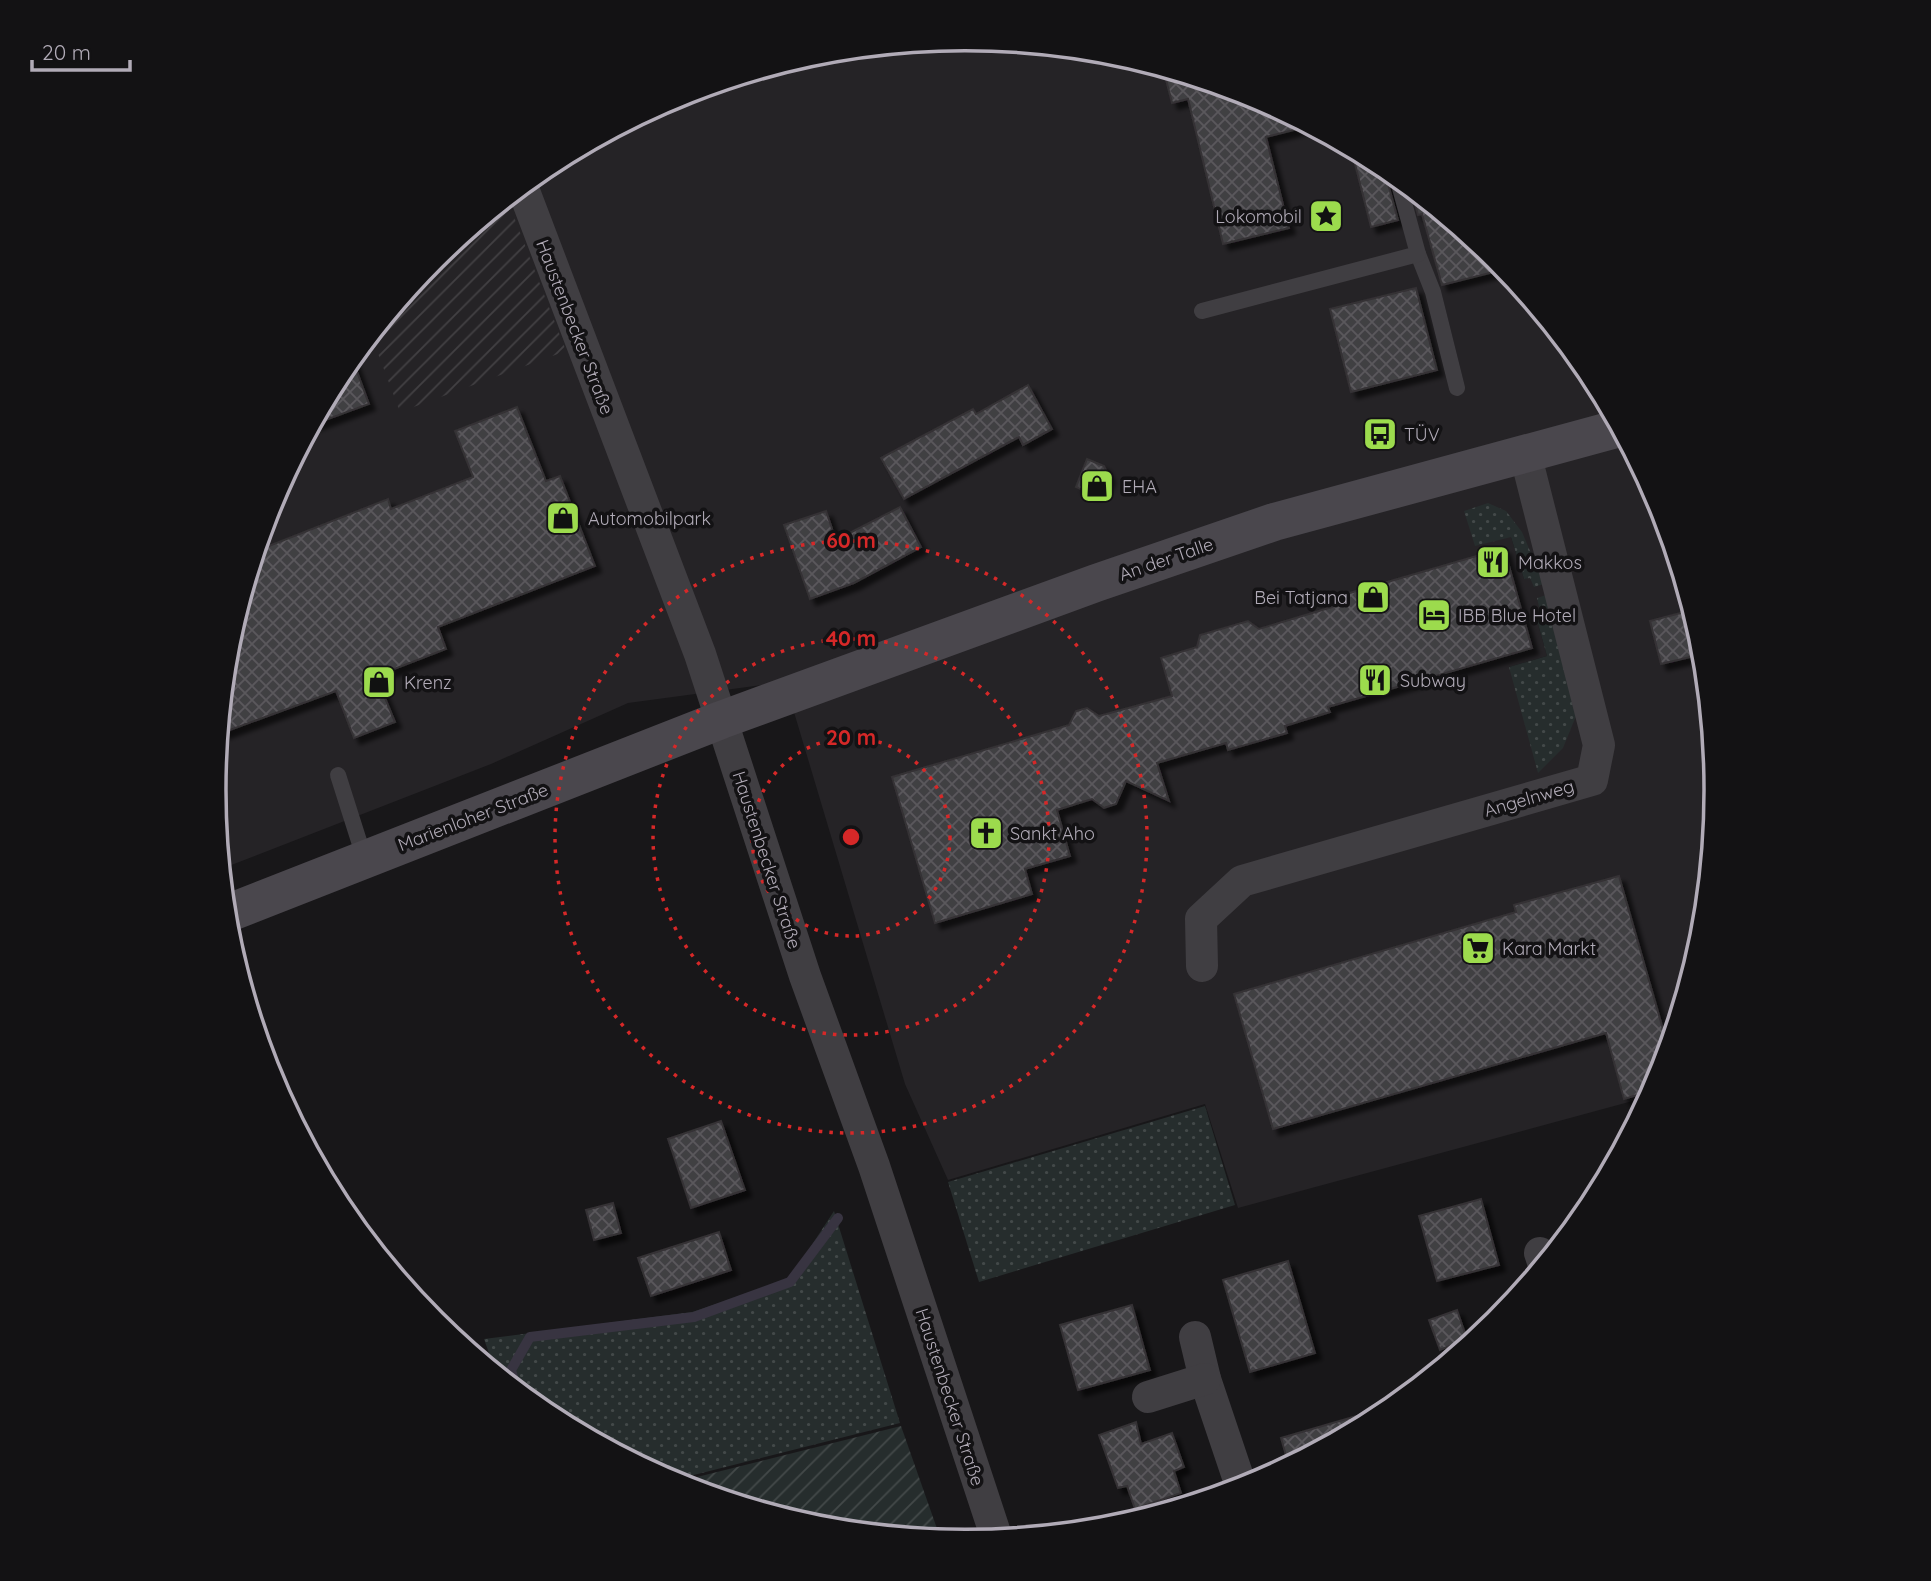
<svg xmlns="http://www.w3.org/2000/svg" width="1931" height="1581" viewBox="0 0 1931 1581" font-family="Quicksand,sans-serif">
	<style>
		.built { fill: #252326; fill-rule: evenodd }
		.industrial { fill: url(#industrial-furrows) }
		.grass { fill: url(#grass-dots) }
		.garden { fill: url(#garden-furrows) }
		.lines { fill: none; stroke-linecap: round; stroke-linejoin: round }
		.stream { stroke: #383441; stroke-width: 10 }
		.building { fill: url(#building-cross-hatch); stroke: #343134; stroke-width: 2; filter: url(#shadow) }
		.lane { stroke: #403e42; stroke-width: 16 }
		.street { stroke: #403e42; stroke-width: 32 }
		.secondary { stroke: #4a474d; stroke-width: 38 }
		.ring { fill: none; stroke: #d62828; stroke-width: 3.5; stroke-dasharray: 3.5 7 }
		.labels { text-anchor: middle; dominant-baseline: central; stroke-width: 7; stroke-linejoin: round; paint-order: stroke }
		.poi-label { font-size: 18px; fill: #b1abb7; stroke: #131214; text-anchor: start }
		.street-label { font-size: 18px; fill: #b1abb7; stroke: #131214 }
		.rim { fill: none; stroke: #b1abb7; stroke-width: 3.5 }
		.centre { fill: #d62828; stroke: #131214; stroke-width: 3.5 }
		.ring-label { font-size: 21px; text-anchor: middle; font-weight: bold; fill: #d62828; stroke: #131214; stroke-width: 7; stroke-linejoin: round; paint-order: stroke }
	</style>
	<defs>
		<pattern id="industrial-furrows" width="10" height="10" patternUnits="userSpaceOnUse" patternTransform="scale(1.75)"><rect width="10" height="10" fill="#252326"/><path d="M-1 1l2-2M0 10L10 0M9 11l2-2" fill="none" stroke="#424043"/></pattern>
		<pattern id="grass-dots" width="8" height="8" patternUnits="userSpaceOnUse" patternTransform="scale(1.75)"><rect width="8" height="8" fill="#262d2d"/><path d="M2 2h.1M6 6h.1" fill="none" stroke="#434949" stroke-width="1.8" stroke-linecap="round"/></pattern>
		<pattern id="garden-furrows" width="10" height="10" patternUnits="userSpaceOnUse" patternTransform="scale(1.75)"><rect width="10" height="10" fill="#262d2d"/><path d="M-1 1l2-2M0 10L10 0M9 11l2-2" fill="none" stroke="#434949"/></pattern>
		<pattern id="building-cross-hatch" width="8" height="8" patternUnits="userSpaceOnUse" patternTransform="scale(1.75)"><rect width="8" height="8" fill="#413f43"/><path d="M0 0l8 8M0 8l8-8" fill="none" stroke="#5a585c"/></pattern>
		<filter id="shadow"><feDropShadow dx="6" dy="6" stdDeviation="2" flood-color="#0009"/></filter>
	</defs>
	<rect width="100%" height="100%" fill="#181719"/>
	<path class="built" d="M 966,39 L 1113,53 L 1254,96 L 1384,165 L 1498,259 L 1591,373 L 1660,503 L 1703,644 L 1717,791 L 1703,938 L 1660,1079 L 1651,1096 L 1238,1208 L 1205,1104 L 948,1180 L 905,1084 L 785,682 L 628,703 L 491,764 L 221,869 L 214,790 L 228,643 L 271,502 L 340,372 L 434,258 L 548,165 L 678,96 L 819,53 ZM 1511,537 L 1543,585 L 1530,577 L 1524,579 ZM 1541,611 L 1563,748 L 1509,667 L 1547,656 L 1535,613 Z"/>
	<path class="industrial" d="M 507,199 L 566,351 L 400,412 L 371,335 L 434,258 Z"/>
	<g class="grass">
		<path d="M 1488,503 L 1506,511 L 1522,532 L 1544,584 L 1534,587 L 1530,578 L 1524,579 L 1511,537 L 1475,546 L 1464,511 Z"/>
		<path d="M 1546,595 L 1576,716 L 1563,748 L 1538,773 L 1509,667 L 1547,656 L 1535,613 L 1540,611 L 1537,598 Z"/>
		<path d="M 1205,1106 L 1235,1205 L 979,1282 L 948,1182 Z"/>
		<path d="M 834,1211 L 900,1423 L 670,1481 L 547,1416 L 496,1373 L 484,1339 L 692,1312 L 789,1280 Z"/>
	</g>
	<path class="garden" d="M 901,1426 L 941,1540 L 818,1528 L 673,1483 Z"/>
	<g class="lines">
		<path class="stream" d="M 517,1391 L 511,1370 L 530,1337 L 694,1317 L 790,1282 L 838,1218"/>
	</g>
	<g class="building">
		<path d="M 1163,68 L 1254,96 L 1310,126 L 1266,137 L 1289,228 L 1223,244 L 1188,99 L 1172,103 Z"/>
		<path d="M 1351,148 L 1389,170 L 1387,180 L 1398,220 L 1371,227 Z"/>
		<path d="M 1411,188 L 1498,259 L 1506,269 L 1442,285 L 1422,214 L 1418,215 Z"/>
		<path d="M 1416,288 L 1437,370 L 1351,392 L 1330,309 Z"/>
		<path d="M 352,358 L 369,404 L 312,425 L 340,372 Z"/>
		<path d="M 1028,385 L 1052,429 L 1023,445 L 1019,437 L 904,499 L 881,458 L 973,409 L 976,414 Z"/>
		<path d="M 517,407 L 546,481 L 560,476 L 595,566 L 438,627 L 446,649 L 376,676 L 395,722 L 354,738 L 336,691 L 219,734 L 228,643 L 256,551 L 388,499 L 391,509 L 473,477 L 455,431 Z"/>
		<path d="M 1087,459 L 1104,466 L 1109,477 L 1104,489 L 1092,494 L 1076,487 Z"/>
		<path d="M 900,507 L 921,547 L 854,583 L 810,599 L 784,525 L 826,511 L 836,540 Z"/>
		<path d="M 1504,548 L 1532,648 L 1328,707 L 1330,712 L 1285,726 L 1287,733 L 1228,750 L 1226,743 L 1157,763 L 1169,801 L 1126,781 L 1116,804 L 1104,808 L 1092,799 L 1057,810 L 1070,856 L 1025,869 L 1032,894 L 935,923 L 892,777 L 1069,725 L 1076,711 L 1087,708 L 1099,716 L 1172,696 L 1161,658 L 1197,647 L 1200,635 L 1248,621 L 1259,629 L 1332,607 L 1329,599 Z"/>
		<path d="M 1692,610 L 1703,654 L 1661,664 L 1650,621 Z"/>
		<path d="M 1619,876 L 1669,1050 L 1660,1079 L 1654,1090 L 1624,1099 L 1606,1033 L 1273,1129 L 1234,994 L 1516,912 L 1514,905 Z"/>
		<path d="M 721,1121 L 745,1190 L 691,1208 L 668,1139 Z"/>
		<path d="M 1481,1199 L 1499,1265 L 1437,1281 L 1419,1216 Z"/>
		<path d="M 613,1203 L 621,1233 L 594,1240 L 586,1210 Z"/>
		<path d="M 719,1232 L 731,1270 L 651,1296 L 638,1258 Z"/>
		<path d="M 1288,1261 L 1315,1353 L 1250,1372 L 1223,1280 Z"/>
		<path d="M 1132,1305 L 1150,1370 L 1078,1390 L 1060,1325 Z"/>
		<path d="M 1457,1310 L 1467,1339 L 1440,1350 L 1429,1320 Z"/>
		<path d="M 1360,1415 L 1364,1426 L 1289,1466 L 1281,1438 Z"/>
		<path d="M 1136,1422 L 1141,1444 L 1172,1433 L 1184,1467 L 1174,1471 L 1181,1493 L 1135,1509 L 1127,1486 L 1118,1488 L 1099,1435 Z"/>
	</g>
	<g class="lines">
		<g class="lane">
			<path d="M 1418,254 L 1433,292 L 1457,388"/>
			<path d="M 1202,311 L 1418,254 L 1397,177"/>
			<path d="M 338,775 L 365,860"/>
		</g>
		<g class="street">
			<path d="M 522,186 L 700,654 L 805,976 L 874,1166 L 997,1539"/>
			<path d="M 1202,966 L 1201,919 L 1242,881 L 1592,780 L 1599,745 L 1525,453"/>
			<path d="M 1540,1253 L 1544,1265"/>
			<path d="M 1195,1337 L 1205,1379 L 1242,1489"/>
			<path d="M 1148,1397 L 1205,1379"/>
		</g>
		<path class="secondary" d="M 226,914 L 721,720 L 1096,583 L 1274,522 L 1620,428"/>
	</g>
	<g class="ring">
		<circle cx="851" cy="837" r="99"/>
		<circle cx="851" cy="837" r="198"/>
		<circle cx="851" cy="837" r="296"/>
	</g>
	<defs>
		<g id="sight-square" transform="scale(1.75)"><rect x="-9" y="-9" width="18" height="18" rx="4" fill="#9cdb4d" stroke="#131214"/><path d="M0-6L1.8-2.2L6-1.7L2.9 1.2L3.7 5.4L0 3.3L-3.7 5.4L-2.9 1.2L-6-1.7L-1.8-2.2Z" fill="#111"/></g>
		<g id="bus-square" transform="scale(1.75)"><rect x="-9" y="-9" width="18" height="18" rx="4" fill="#9cdb4d" stroke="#131214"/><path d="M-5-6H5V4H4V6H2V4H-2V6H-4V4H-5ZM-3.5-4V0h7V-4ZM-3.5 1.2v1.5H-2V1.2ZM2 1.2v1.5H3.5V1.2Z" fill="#111"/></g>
		<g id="shop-square" transform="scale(1.75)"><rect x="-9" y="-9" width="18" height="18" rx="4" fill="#9cdb4d" stroke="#131214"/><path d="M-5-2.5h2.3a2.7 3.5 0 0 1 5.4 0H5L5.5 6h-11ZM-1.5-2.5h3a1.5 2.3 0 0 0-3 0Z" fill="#111"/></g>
		<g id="restaurant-square" transform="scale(1.75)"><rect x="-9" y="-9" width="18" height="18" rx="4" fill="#9cdb4d" stroke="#131214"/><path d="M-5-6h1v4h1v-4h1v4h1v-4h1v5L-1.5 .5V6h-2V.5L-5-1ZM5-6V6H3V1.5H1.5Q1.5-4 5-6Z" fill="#111"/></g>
		<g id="hotel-square" transform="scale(1.75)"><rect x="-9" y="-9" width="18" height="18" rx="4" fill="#9cdb4d" stroke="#131214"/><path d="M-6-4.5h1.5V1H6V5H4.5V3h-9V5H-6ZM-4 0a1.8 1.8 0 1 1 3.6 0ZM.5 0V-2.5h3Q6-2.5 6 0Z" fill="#111"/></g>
		<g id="church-square" transform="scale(1.75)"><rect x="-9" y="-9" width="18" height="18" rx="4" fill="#9cdb4d" stroke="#131214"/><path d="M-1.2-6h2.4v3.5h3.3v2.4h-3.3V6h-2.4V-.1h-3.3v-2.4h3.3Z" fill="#111"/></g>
		<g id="supermarket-square" transform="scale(1.75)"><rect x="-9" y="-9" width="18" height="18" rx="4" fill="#9cdb4d" stroke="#131214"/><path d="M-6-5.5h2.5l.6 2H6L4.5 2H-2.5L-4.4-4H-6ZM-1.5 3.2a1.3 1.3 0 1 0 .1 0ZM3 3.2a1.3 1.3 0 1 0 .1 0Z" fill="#111"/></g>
	</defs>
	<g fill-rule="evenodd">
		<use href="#sight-square" x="1326" y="216"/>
		<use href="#bus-square" x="1380" y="434"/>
		<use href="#shop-square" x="1097" y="486"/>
		<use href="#shop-square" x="563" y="518"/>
		<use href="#restaurant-square" x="1493" y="562"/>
		<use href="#shop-square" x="1373" y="597"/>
		<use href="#hotel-square" x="1434" y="615"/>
		<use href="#restaurant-square" x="1375" y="680"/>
		<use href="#shop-square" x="379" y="682"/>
		<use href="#church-square" x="986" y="833"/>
		<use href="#supermarket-square" x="1478" y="948"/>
	</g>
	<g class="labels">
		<g class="poi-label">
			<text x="1302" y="216" text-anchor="end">Lokomobil</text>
			<text x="1404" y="434">TÜV</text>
			<text x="1122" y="486">EHA</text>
			<text x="588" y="518">Automobilpark</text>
			<text x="1518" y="562">Makkos</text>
			<text x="1348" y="597" text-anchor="end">Bei Tatjana</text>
			<text x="1458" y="615">IBB Blue Hotel</text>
			<text x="1400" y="680">Subway</text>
			<text x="404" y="682">Krenz</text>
			<text x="1010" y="833">Sankt Aho</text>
			<text x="1502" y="948">Kara Markt</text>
		</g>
		<g class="street-label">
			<text transform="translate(575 327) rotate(69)">Haustenbecker Straße</text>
			<text transform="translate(1166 559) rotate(-19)">An der Talle</text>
			<text transform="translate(1529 798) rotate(-16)">Angelnweg</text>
			<text transform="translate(473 817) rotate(-21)">Marienloher Straße</text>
			<text transform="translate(767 860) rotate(72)">Haustenbecker Straße</text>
			<text transform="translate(950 1397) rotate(72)">Haustenbecker Straße</text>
		</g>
	</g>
	<path d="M0 0H1931V1581H0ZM226 790a739 739 0 1 1 1478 0a739 739 0 1 1-1478 0Z" fill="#131214" fill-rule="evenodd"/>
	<path class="rim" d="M226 790a739 739 0 1 1 1478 0a739 739 0 1 1-1478 0Z"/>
	<circle cx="851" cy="837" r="10" class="centre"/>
	<g class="ring-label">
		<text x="851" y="548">60 m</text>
		<text x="851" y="646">40 m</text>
		<text x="851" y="745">20 m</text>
	</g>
	<path d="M32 60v10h98v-10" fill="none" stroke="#b1abb7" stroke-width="3.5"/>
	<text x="42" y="60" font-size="21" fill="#b1abb7" stroke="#131214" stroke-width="5" paint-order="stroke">20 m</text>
</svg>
